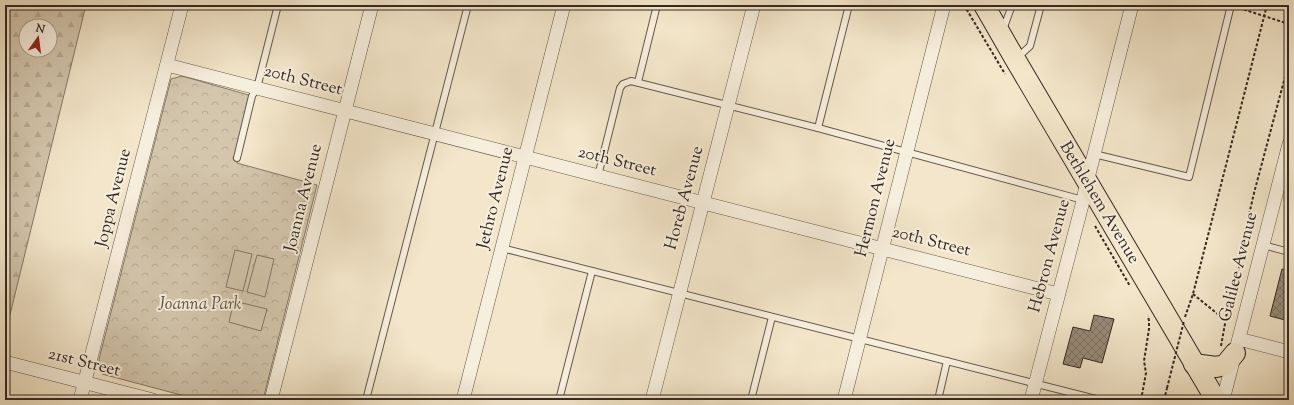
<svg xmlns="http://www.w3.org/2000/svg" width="1294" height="405" viewBox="0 0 1294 405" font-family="'Sorts Mill Goudy',serif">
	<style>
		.forest { fill: url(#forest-firs); stroke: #847768; fill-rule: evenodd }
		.park { fill: url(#park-crowns); stroke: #847768 }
		.garden { fill: #d3c6ad; stroke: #847768 }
		.building { fill: url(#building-cross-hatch); stroke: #352822 }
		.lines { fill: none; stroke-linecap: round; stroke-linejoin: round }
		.lane-casing { stroke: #64584c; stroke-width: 8 }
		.street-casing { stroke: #64584c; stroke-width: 14 }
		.primary-casing { stroke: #352822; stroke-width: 22 }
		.path { stroke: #352822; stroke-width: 2; stroke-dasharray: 3 2; stroke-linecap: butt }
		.lane { stroke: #f7efdd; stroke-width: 6 }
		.street { stroke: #f7efdd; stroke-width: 13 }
		.primary { stroke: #f3e6ca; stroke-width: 20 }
		.path-bridge { stroke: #352822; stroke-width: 2; stroke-dasharray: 3 2; stroke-linecap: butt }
		.labels { text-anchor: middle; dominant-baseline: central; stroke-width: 4; stroke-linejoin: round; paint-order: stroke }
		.street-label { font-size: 17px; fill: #352822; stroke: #f7efdd }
		.park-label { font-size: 17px; font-style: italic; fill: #5c5045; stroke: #f7efdd }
	</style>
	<defs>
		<pattern id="forest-firs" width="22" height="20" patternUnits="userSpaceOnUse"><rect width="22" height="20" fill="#d3c6ad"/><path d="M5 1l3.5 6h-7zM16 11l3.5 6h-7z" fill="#b6aa95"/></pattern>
		<pattern id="park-crowns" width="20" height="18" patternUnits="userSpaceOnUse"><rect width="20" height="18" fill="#d3c6ad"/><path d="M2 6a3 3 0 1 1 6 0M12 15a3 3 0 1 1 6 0" fill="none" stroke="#b6aa95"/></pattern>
		<pattern id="building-cross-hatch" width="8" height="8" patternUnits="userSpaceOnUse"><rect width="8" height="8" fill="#988b79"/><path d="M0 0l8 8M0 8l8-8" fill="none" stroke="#7d7263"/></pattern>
	</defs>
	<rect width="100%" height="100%" fill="#f3e6ca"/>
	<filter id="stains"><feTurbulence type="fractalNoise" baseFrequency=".005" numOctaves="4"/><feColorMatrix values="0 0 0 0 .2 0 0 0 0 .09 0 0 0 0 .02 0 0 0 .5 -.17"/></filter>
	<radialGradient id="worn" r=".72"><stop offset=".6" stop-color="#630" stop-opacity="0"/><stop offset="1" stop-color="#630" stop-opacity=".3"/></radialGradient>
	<path class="forest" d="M 11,5 L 86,5 L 5,335 L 5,29 ZM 26,26 L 50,26 L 50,50 L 26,50 Z"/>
	<path class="park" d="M 182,76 L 252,96 L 237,163 L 317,185 L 263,400 L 200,400 L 102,374 L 99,359 L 171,79 Z"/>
	<g class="garden">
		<path d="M 235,250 L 252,254 L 243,291 L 226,287 Z"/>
		<path d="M 257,255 L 274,259 L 265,297 L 247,292 Z"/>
		<path d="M 234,301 L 267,309 L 261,331 L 229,322 Z"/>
	</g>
	<g class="building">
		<path d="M 1282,269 L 1289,270 L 1289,305 L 1285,320 L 1270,316 Z"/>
		<path d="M 1094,315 L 1114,319 L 1102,363 L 1083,358 L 1080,368 L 1063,364 L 1073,327 L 1090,331 Z"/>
	</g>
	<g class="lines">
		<g class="lane-casing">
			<g id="lane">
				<path d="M 1003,30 L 1012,5"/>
				<path d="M 1017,58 L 1030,46 L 1041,5"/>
				<path d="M 638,82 L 657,5"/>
				<path d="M 818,128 L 849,5"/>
				<path d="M 1094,154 L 1189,177 L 1231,5"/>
				<path d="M 237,158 L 252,96 L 257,88 L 278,5"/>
				<path d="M 598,176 L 620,88 L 623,84 L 631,81 L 818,128 L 1083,200"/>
				<path d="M 1263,245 L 1289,252"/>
				<path d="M 502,248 L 1096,399"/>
				<path d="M 366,400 L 468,5"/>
				<path d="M 559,400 L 592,271"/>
				<path d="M 751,400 L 772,317"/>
				<path d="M 938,400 L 947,361"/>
			</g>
		</g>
		<g class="street-casing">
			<g id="street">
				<path d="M 167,65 L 1058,294"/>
				<path d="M 1239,339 L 1289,352"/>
				<path d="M 5,362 L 153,400"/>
				<path d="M 80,400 L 182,5"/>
				<path d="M 271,400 L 372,5"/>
				<path d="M 463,400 L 564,5"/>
				<path d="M 652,400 L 754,5"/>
				<path d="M 844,400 L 944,5"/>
				<path d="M 1031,400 L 1082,205 L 1087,182 L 1132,5"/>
				<path d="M 1223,400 L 1289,144"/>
			</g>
		</g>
		<g class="primary-casing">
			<g id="primary">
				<path d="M 984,5 L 1015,59 L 1216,400"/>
				<path d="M 1194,364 L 1216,367 L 1225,365 L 1235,353"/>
			</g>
		</g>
		<g class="path">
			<path d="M 964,5 L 1005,74"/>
			<path d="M 1239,8 L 1289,24"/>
			<path d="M 1095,226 L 1130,286"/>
			<path d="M 1193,294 L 1225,320"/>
			<path d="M 1185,317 L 1193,294 L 1267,5"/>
			<path d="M 1221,346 L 1228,307 L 1239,269 L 1241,250 L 1254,193 L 1289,62"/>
			<path d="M 1141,400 L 1146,373 L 1144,361 L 1149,329 L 1149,321 L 1148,316"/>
			<path d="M 1164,400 L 1167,388"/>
		</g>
		<use href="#lane" class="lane"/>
		<use href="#street" class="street"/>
		<use href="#primary" class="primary"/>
		<path class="path-bridge" d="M 1167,388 L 1184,321"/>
	</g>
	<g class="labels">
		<g class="street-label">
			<text transform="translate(303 81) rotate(14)">20th Street</text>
			<text transform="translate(617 162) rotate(14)">20th Street</text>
			<text transform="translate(114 198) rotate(-76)">Joppa Avenue</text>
			<text transform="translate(304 198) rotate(-76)">Joanna Avenue</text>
			<text transform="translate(496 198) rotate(-76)">Jethro Avenue</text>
			<text transform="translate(685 198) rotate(-75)">Horeb Avenue</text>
			<text transform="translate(876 198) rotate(-76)">Hermon Avenue</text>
			<text transform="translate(1099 203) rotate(59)">Bethlehem Avenue</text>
			<text transform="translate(931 242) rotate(14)">20th Street</text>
			<text transform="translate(1050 256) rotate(-75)">Hebron Avenue</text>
			<text transform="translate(1239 267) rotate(-76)">Galilee Avenue</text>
			<text transform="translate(84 363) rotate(14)">21st Street</text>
		</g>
		<g class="park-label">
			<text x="200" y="305">Joanna Park</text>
		</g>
	</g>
	<rect width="1294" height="405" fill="none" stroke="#f3e6ca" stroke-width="20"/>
	<rect x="6" y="6" width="1282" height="393" fill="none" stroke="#352822" stroke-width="2"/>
	<rect x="10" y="10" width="1274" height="385" fill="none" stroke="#352822"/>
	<g transform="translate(38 38) rotate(14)"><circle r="19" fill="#f7efdd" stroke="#a99f92"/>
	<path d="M0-3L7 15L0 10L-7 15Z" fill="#8f2418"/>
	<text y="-6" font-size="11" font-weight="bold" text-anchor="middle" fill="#352822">N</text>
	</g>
	<rect width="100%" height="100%" filter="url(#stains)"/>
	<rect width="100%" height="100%" fill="url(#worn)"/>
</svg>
